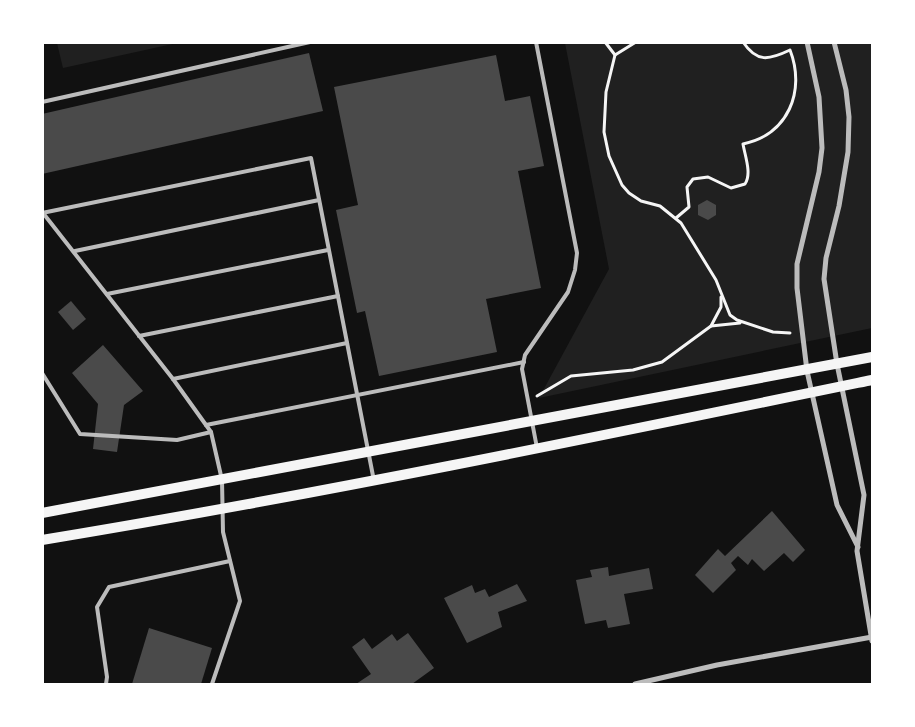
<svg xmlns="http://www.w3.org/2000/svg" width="915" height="727" viewBox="0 0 915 727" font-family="'Space Grotesk',sans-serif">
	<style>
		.green { fill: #202020 }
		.building { fill: #4a4a4a }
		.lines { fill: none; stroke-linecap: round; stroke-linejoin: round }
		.path { stroke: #f5f5f5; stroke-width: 3 }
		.service { stroke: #bcbcbc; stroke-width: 4 }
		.minor { stroke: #bcbcbc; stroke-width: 5 }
		.secondary { stroke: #f5f5f5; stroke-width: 10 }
	</style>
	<rect width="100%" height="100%" fill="#111"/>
	<g class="green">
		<path d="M 57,43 L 57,42 L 177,43 L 63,68 Z"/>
		<path d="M 565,43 L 872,43 L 872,328 L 539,398 L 609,269 Z"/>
	</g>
	<g class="building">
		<path d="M 309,53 L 323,111 L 42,174 L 42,114 Z"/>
		<path d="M 496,55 L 505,101 L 530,96 L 544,166 L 518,171 L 541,288 L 486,299 L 497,352 L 379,376 L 365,311 L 357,313 L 336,210 L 358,205 L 334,87 Z"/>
		<path d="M 707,200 L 716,205 L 716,215 L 708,220 L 698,215 L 698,205 Z"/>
		<path d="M 71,301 L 86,319 L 73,330 L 58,312 Z"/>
		<path d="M 103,345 L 143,391 L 124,405 L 117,452 L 93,449 L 98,404 L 72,373 Z"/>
		<path d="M 772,511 L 805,550 L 793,562 L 784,553 L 764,571 L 752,559 L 748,565 L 738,556 L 731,563 L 736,570 L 713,593 L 695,575 L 718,549 L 725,556 Z"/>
		<path d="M 608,567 L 609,576 L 649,568 L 653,589 L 624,594 L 630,624 L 608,628 L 606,620 L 585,624 L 576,580 L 592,577 L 590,570 Z"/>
		<path d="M 517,584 L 527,601 L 498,612 L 502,627 L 467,643 L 444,598 L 472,585 L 475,593 L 485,589 L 489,597 Z"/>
		<path d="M 149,628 L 212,648 L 201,684 L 132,684 Z"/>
		<path d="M 408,633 L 434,668 L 412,684 L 356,684 L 371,674 L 352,647 L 364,638 L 372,649 L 392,634 L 397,641 Z"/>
	</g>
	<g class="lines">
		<g class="path">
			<path d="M 605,42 L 615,55 L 636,42"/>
			<path d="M 615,55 L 606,92 L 604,132 L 609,156 L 622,185 L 629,193 L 641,201 L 660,206 L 681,223 L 716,280 L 730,315 L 737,320 L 773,332 L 790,333"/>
			<path d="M 676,218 L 689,207 L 687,187 L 693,179 L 708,177 L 731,188 L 745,184 C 752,174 745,156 743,144 C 788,135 806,91 790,50 C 769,60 757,63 743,42"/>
			<path d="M 711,326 L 740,323"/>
			<path d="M 537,396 L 571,376 L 633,370 L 662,362 L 711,326 L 721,307 L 721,297"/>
		</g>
		<g class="service">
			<path d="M 536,42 L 577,253 L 575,270 L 568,292 L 525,355 L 522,369 L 537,448"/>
			<path d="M 42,102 L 310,42"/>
			<path d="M 42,213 L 311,158 L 374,481"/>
			<path d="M 43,213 L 173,379 L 211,432 L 222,480 L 223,532 L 240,601 L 212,684"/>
			<path d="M 75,251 L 319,200"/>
			<path d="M 107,294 L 328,250"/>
			<path d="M 139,336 L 338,296"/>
			<path d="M 42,373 L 80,434 L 177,440 L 211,432"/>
			<path d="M 173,379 L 347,343"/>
			<path d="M 206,425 L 524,362"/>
			<path d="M 106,684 L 107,677 L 97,607 L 109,587 L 230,561"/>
		</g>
		<g class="minor">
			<path d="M 807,42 L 819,97 L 822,148 L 819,172 L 797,264 L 797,288 L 807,371 L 837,505 L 858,547"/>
			<path d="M 834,42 L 846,90 L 849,117 L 848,152 L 839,206 L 826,258 L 824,279 L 837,364 L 864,495 L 857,551 L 872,641"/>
			<path d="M 635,684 L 717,665 L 872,637"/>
		</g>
		<g class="secondary">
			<path d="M 42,513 L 872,357"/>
			<path d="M 42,540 C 321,494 596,437 872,380"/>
		</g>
	</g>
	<rect width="915" height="727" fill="none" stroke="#ffffff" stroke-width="88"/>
</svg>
